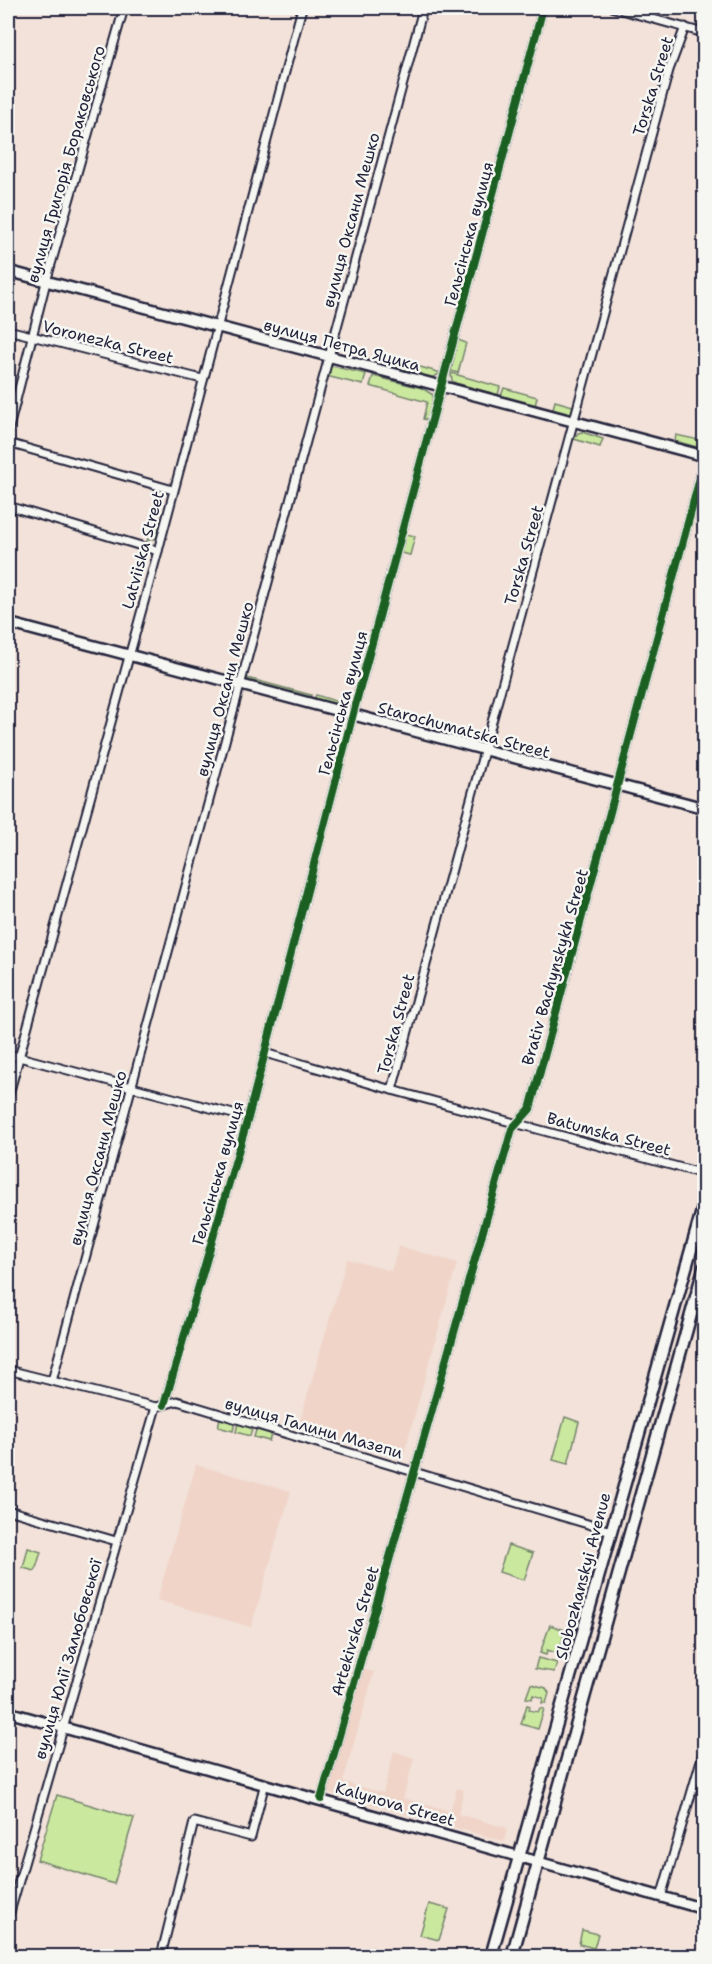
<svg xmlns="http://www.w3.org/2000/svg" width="712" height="1964" viewBox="0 0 712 1964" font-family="'Shantell Sans',sans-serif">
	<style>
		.built { fill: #f0d4c8 }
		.green { fill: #cbe89f; stroke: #76856d; stroke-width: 1.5 }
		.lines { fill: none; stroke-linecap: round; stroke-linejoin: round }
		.street-casing { stroke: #22223b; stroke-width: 11 }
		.secondary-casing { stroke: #22223b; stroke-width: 14 }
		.primary-casing { stroke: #22223b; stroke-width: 15 }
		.street { stroke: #f6f6f2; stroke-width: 7 }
		.secondary { stroke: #f6f6f2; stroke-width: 9 }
		.primary { stroke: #f6f6f2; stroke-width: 10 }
		.cycleway-casing { stroke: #f6f6f2; stroke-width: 11 }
		.cycleway { stroke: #1b5e20; stroke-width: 8 }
		.labels { text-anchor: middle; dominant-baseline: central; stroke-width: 5; stroke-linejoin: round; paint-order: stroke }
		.street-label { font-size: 16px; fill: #22223b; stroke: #f6f6f2 }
	</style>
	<rect width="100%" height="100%" fill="#f2e2d9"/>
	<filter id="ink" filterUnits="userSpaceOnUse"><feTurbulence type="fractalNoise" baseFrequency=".0167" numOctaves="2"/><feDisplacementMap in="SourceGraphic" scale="12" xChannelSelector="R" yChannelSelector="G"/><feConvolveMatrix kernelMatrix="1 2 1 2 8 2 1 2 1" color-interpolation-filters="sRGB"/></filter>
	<g filter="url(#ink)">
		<g class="built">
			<path d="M 399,1246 L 457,1263 L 403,1457 L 298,1428 L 347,1259 L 391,1271 Z"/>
			<path d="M 196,1465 L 291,1491 L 251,1627 L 157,1600 Z"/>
			<path d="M 360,1668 L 374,1672 L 343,1782 L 383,1793 L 394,1751 L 414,1758 L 403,1798 L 450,1811 L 457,1788 L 464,1790 L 458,1814 L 507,1828 L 504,1841 L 325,1792 Z"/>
		</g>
		<g class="green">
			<path d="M 458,340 L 466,343 L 458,373 L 451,371 Z"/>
			<path d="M 379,355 L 441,373 L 432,378 L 376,363 Z"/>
			<path d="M 331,366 L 366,374 L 363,385 L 326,376 Z"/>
			<path d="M 451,373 L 500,387 L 498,395 L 456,383 L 452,381 Z"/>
			<path d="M 373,376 L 422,388 L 433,395 L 430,421 L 423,419 L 427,402 L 370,386 Z"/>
			<path d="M 504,388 L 537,397 L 535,406 L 501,396 Z"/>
			<path d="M 555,401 L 576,407 L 570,416 L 552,413 Z"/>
			<path d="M 582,432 L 603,439 L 600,447 L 574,439 L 578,433 Z"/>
			<path d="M 676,435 L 704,441 L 704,444 L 697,447 L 675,441 Z"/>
			<path d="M 155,517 L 162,519 L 156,538 L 147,541 Z"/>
			<path d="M 406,534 L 415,536 L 410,555 L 401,553 Z"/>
			<path d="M 247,678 L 311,695 L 308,699 L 249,683 Z"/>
			<path d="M 316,695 L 348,705 L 343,707 L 314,700 Z"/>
			<path d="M 565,1417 L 579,1422 L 568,1464 L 553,1460 Z"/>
			<path d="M 220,1418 L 235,1422 L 233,1431 L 218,1427 Z"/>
			<path d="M 238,1423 L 253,1427 L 250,1436 L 236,1432 Z"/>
			<path d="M 257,1427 L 272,1432 L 269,1441 L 254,1437 Z"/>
			<path d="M 508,1545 L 533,1553 L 524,1580 L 499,1572 Z"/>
			<path d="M 28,1548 L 41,1552 L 35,1571 L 23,1568 Z"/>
			<path d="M 550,1625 L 565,1630 L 558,1657 L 557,1653 L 547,1650 L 546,1655 L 540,1653 Z"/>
			<path d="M 538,1658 L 557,1663 L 554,1672 L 535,1669 Z"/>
			<path d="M 531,1684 L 546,1688 L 549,1693 L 546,1703 L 542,1703 L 543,1698 L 533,1695 L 532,1699 L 526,1698 Z"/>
			<path d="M 527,1705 L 530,1706 L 529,1710 L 538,1712 L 540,1708 L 544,1709 L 538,1729 L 521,1724 Z"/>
			<path d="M 57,1795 L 134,1818 L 114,1884 L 37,1860 Z"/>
			<path d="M 429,1904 L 449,1909 L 439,1940 L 420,1935 Z"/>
			<path d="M 582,1930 L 598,1934 L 594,1948 L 579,1944 Z"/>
		</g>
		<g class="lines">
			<g class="street-casing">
				<g id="street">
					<path d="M 614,8 L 704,33"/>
					<path d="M 8,330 L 202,379"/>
					<path d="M 8,432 L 46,282 L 124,8"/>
					<path d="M 8,443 L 173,490"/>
					<path d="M 8,506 L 158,551"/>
					<path d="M 265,1053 L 392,1090 L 704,1174"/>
					<path d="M 8,1054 L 248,1118"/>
					<path d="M 392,1090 L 669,70 L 685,27"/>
					<path d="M 8,1098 L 158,551 L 302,8"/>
					<path d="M 8,1370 L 156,1407 L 177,1401 L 611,1531"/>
					<path d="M 52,1381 L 423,9 L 428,8"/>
					<path d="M 164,1405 L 248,1118 L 355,706 L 543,8"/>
					<path d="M 8,1510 L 116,1541"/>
					<path d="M 321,1799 L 512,1129 L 530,1109 L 704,463"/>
					<path d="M 661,1897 L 704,1750"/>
					<path d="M 8,1919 L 156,1407"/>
					<path d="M 161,1956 L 194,1822 L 251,1837 L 265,1783"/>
				</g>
			</g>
			<g class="secondary-casing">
				<g id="secondary">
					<path d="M 8,271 L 704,456"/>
					<path d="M 8,623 L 704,808"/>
					<path d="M 8,1712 L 704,1909"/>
				</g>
			</g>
			<g class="primary-casing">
				<g id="primary">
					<path d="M 491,1956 L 704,1204"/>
					<path d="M 512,1956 L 704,1268"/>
				</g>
			</g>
			<use href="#street" class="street"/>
			<use href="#secondary" class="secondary"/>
			<use href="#primary" class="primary"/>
			<g class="cycleway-casing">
				<g id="cycleway">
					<path d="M 164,1405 L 248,1118 L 355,706 L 543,8"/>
					<path d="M 321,1799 L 512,1129 L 530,1109 L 704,463"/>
				</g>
			</g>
			<use href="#cycleway" class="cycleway"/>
		</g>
	</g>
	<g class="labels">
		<g class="street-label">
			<text transform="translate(653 86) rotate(-73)">Torska Street</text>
			<text transform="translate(66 164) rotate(-74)">вулиця Григорія Бораковського</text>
			<text transform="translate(351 220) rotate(-75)">вулиця Оксани Мешко</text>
			<text transform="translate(469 234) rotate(-75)">Гельсінська вулиця</text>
			<text transform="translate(108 342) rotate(14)">Voronezka Street</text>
			<text transform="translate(342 345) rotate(15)">вулиця Петра Яцика</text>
			<text transform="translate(143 550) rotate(-75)">Latviiska Street</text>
			<text transform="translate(524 555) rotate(-74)">Torska Street</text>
			<text transform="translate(225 689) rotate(-75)">вулиця Оксани Мешко</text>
			<text transform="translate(343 703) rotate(-75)">Гельсінська вулиця</text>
			<text transform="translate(464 730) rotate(15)">Starochumatska Street</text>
			<text transform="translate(555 967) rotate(-74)">Brativ Bachynskykh Street</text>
			<text transform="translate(396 1024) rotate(-75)">Torska Street</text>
			<text transform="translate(609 1134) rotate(15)">Batumska Street</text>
			<text transform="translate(98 1158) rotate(-75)">вулиця Оксани Мешко</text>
			<text transform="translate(218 1173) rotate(-74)">Гельсінська вулиця</text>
			<text transform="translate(314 1428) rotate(16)">вулиця Галини Мазепи</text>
			<text transform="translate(583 1576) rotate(-75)">Slobozhanskyi Avenue</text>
			<text transform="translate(355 1631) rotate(-74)">Artekivska Street</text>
			<text transform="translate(68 1659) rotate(-74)">вулиця Юлії Залюбовської</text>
			<text transform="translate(395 1804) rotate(16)">Kalynova Street</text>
		</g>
	</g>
	<rect width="712" height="1964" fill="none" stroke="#f6f6f2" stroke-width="30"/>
	<rect x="15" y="15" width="682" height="1934" fill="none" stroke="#22223b" stroke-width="2" filter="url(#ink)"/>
</svg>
